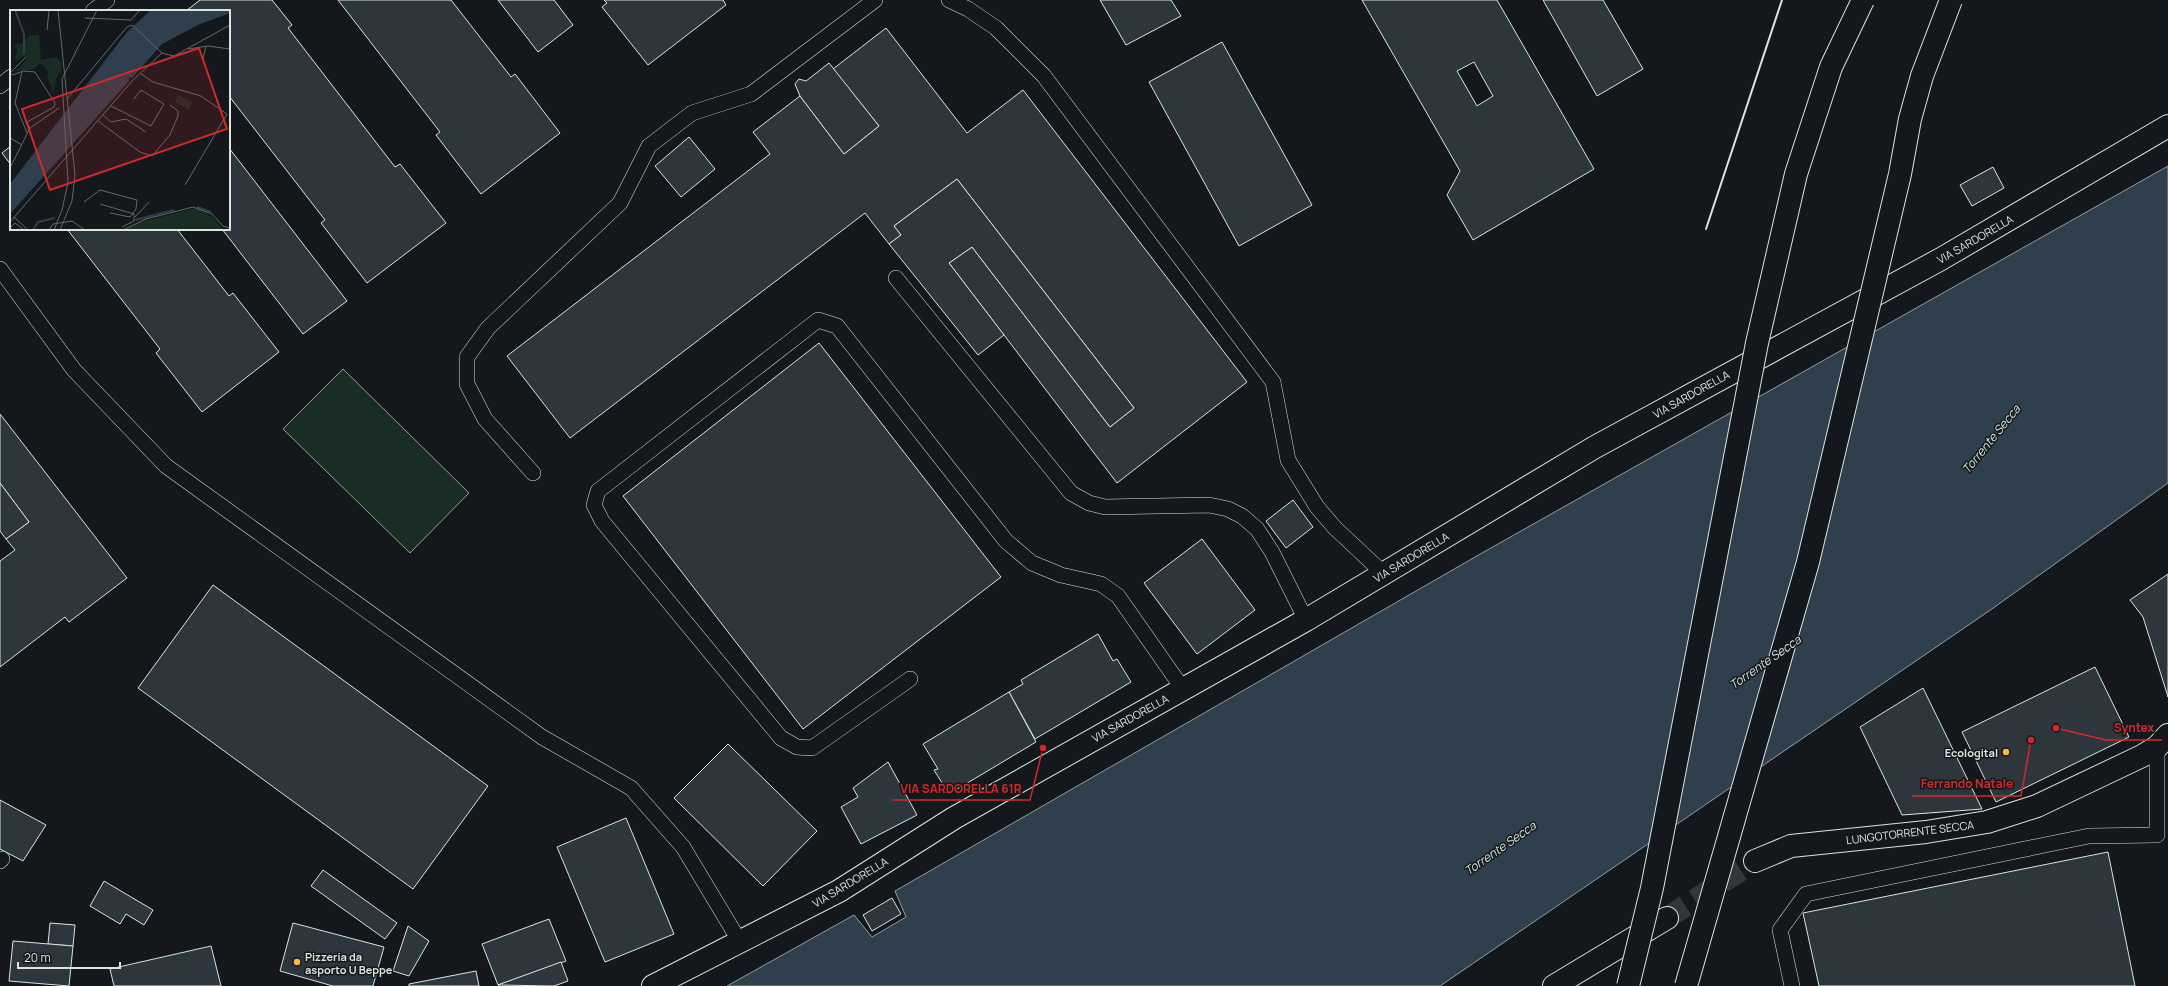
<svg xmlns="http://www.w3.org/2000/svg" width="2168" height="986" viewBox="0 0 2168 986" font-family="Manrope,sans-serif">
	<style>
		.green { fill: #1a2d24; stroke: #939e99 }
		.water { fill: #2f3f4d; stroke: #939e99 }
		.building { fill: #2c363c; stroke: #d8e6dc; fill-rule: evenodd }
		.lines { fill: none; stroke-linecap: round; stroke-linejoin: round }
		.secondary-tunnel { stroke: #313739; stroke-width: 22; stroke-dasharray: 22 11; stroke-linecap: butt }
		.service-casing { stroke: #d8e6dc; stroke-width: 16 }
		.secondary-casing { stroke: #d8e6dc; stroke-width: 24 }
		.primary-casing { stroke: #d8e6dc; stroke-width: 24 }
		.service { stroke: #14181c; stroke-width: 15 }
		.secondary { stroke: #14181c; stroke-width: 22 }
		.primary { stroke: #14181c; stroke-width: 22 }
		.motorway-bridge-casing { stroke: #d8e6dc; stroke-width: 24; stroke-linecap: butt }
		.motorway-bridge { stroke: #14181c; stroke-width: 22 }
		.wall { stroke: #d8e6dc; stroke-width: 2 }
		.poi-dot { fill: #ffb74d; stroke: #14181c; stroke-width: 1.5 }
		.labels { text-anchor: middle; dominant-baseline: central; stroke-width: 3; stroke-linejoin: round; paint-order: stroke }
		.street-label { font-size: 11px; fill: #d8e6dc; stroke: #14181c }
		.poi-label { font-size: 11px; font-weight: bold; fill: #d8e6dc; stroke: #14181c; text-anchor: end }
		.water-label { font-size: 12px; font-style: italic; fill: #d8e6dc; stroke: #14181c }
		.inset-river { fill: none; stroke: #2f3f4d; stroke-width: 2 }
		.inset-road { fill: none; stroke: #626a69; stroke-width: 1 }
		.view { fill: #d62828; fill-opacity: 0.15; stroke: #d62828; stroke-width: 2 }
		.inset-edge { fill: none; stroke: #d8e6dc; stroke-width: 2 }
		.leader { fill: none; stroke: #d62828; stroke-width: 1.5 }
		.callout-dot { fill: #d62828; stroke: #14181c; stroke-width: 1.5 }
		.callout-label { font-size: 12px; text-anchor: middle; font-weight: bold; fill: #d62828; stroke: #14181c; stroke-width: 3; stroke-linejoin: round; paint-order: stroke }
	</style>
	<rect width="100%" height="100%" fill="#14181c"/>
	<path class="green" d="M 343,369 L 469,493 L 410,553 L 283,429 Z"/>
	<path class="water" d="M 2168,166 L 2168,483 L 1989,611 L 1440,986 L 727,986 L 854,915 L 872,937 L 906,917 L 895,891 L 1482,553 Z"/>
	<g class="building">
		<path d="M 200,0 L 272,0 L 292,25 L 288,28 L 395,167 L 400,164 L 446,223 L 367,283 L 321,223 L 325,220 L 229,96 L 229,11 L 186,11 Z"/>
		<path d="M 338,0 L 451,0 L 511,77 L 515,74 L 560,133 L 481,194 L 436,135 L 440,132 Z"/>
		<path d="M 498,0 L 554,0 L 573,25 L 538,52 Z"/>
		<path d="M 604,0 L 723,0 L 726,5 L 648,65 L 602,7 L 607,3 Z"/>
		<path d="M 1100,0 L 1171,0 L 1181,16 L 1126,45 Z"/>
		<path d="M 1362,0 L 1497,0 L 1594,169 L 1473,240 L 1447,195 L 1460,171 ZM 1474,62 L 1493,96 L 1477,106 L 1457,71 Z"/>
		<path d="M 1543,0 L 1603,0 L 1643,69 L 1597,96 Z"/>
		<path d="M 886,28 L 967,133 L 1023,90 L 1247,382 L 1117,483 L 949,263 L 972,247 L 1110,427 L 1134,408 L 957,179 L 894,226 L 901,235 L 889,244 L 865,213 L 570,438 L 507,356 L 770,154 L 753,132 L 800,96 L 844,154 L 879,126 L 833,69 Z"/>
		<path d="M 1222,42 L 1312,205 L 1239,246 L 1149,82 Z"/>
		<path d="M 829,63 L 879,126 L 844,154 L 800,96 L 795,84 L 799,79 L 806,81 Z"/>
		<path d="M 689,137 L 715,169 L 681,197 L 655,166 Z"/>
		<path d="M 11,146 L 11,165 L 2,153 Z"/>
		<path d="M 229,148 L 347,301 L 303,334 L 222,229 L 229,229 Z"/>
		<path d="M 1993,167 L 2004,188 L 1972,206 L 1960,185 Z"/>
		<path d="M 957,179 L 1134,408 L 1110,427 L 972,247 L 949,263 L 1004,335 L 978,355 L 889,244 L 901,235 L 894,226 Z"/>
		<path d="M 67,229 L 177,229 L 229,296 L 233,293 L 279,352 L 202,412 L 156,353 L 160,349 Z"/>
		<path d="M 819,343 L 1001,577 L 803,729 L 623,496 Z"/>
		<path d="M 0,414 L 127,578 L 69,622 L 65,617 L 0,667 L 0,561 L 15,550 L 6,539 L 29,522 L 0,483 Z"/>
		<path d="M 0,483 L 29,522 L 6,539 L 0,531 Z"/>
		<path d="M 1293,500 L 1313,527 L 1286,548 L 1266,521 Z"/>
		<path d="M 1202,539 L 1255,610 L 1197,654 L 1144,583 Z"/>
		<path d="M 2168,574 L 2168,697 L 2143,617 L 2130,600 Z"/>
		<path d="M 213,585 L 488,786 L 413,889 L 138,688 Z"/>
		<path d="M 1098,634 L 1113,661 L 1117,659 L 1131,682 L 1035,739 L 1009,692 L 1023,684 L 1021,680 Z"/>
		<path d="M 2095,667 L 2129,737 L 1996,802 L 1962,732 Z"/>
		<path d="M 1923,688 L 1982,809 L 1902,815 L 1860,727 Z"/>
		<path d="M 1009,692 L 1036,742 L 949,794 L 934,770 L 938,769 L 923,744 Z"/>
		<path d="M 728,744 L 817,831 L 763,886 L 674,798 Z"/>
		<path d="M 888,762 L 917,815 L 861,844 L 841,807 L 858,797 L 853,788 Z"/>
		<path d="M 0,800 L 46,825 L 23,861 L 0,849 Z"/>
		<path d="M 626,818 L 674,934 L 605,962 L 557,847 Z"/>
		<path d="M 2108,852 L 2135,986 L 1819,986 L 1803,913 Z"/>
		<path d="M 323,870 L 397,923 L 385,939 L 311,886 Z"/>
		<path d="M 104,881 L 153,910 L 144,925 L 126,914 L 120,924 L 90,906 Z"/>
		<path d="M 892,898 L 901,914 L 872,931 L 863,915 Z"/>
		<path d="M 549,919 L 566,961 L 498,985 L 482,944 Z"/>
		<path d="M 50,923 L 75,925 L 73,946 L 48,944 Z"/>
		<path d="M 293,923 L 384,947 L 373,986 L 333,986 L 280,971 Z"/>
		<path d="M 408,926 L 429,941 L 409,976 L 393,971 Z"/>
		<path d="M 13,941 L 73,946 L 69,986 L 9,981 Z"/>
		<path d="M 211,946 L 221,986 L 114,986 L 110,969 Z"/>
		<path d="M 561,962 L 568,981 L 554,986 L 498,985 Z"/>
		<path d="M 476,971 L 479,986 L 409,986 L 409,984 Z"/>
	</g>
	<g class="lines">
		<path class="secondary-tunnel" d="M 1667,918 L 1755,861"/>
		<g class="service-casing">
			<g id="service">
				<path d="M 949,0 L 968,9 L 996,28 L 1044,76 L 1273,382 L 1288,460 L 1317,507 L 1335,528 L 1383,573"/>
				<path d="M 93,11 L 107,0"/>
				<path d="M 0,86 L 11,77"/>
				<path d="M 0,269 L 74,370 L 166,466 L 542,737 L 631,788 L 683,847 L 740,942"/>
				<path d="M 896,278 L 1071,493 L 1089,503 L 1105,507 L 1209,505 L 1228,509 L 1242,516 L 1257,529 L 1272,552 L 1306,620"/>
				<path d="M 533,473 L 485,419 L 467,384 L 467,357 L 488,328 L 620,203 L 649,146 L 692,113 L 751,94 L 875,0"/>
				<path d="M 910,679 L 812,748 L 797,747 L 781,738 L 602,521 L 594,505 L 598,491 L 818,320 L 837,326 L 1006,541 L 1032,563 L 1061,575 L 1101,584 L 1118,596 L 1183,689"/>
				<path d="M 0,861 L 2,859"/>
				<path d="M 1792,986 L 1780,930 L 1806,894 L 2089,836 L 2157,835 L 2157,747"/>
			</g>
		</g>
		<g class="secondary-casing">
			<g id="secondary">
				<path d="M 1755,861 L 1791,846 L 1926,832 L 1987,822 L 2037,806 L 2142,756 L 2157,747 L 2168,735"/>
				<path d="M 1554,986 L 1667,918"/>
			</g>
		</g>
		<g class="primary-casing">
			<path id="primary" d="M 653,986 L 839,891 L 954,818 L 1306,620 L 1595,447 L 1941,259 L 2168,126"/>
		</g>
		<use href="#service" class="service"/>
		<use href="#secondary" class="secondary"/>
		<use href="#primary" class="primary"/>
		<g class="motorway-bridge-casing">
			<g id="motorway-bridge">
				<path d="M 1628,986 L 1652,888 L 1757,343 L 1796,174 L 1831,67 L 1863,0"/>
				<path d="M 1686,986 L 1808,562 L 1900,174 L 1910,119 L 1922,76 L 1951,0"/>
			</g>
		</g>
		<use href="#motorway-bridge" class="motorway-bridge"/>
		<path class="wall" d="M 1706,229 L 1782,0"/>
	</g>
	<g class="poi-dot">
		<circle cx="2006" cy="752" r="4"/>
		<circle cx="297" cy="962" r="4"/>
	</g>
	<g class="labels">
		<g class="street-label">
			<text transform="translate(1975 239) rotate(-30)">VIA SARDORELLA</text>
			<text transform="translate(1691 394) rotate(-29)">VIA SARDORELLA</text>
			<text transform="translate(1411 557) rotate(-31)">VIA SARDORELLA</text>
			<text transform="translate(1130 718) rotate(-29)">VIA SARDORELLA</text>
			<text transform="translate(1910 832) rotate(-7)">LUNGOTORRENTE SECCA</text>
			<text transform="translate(850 882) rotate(-31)">VIA SARDORELLA</text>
		</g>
		<g class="poi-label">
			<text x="1998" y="752">Ecologital</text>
			<text x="305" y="956" text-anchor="start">Pizzeria da<tspan x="305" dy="13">asporto U Beppe</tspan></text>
		</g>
		<g class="water-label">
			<text transform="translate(1991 439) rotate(-51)">Torrente Secca</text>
			<text transform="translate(1765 662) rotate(-35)">Torrente Secca</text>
			<text transform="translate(1500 848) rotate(-35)">Torrente Secca</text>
		</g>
	</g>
	<g transform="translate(10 10)">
		<rect width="220" height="220" fill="#14181c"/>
		<path d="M 25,25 L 29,25 L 31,50 L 45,47 L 51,51 L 52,59 L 46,69 L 44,84 L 37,67 L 38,62 L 32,54 L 28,54 L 25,59 L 5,61 L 17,49 L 14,46 L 7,51 L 4,50 L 7,41 L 4,34 L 14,33 L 18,27 ZM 168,85 L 182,92 L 179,99 L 165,92 ZM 186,198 L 202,207 L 214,220 L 114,220 L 131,212 Z" fill="#1a2d24"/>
		<path d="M 141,0 L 220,0 L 220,3 L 190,14 L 152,34 L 122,68 L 119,67 L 119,71 L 0,204 L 0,174 L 117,22 Z" fill="#2f3f4d"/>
		<path class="inset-river" d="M 5,0 L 14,24 L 14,44M 187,197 L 201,202M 125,210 L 164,200M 23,220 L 28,212 L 45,208"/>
		<path class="inset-road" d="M 48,0 L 65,165 L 62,191 L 50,220M 75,8 L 121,10M 121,10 L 130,0M 122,15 L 152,43 L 164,46 L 220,15M 37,20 L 39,1M 178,39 L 198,36 L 220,39M 193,49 L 196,36M 12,62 L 5,93 L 17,123M 0,63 L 3,65 L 13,61 L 25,62 L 45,93 L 44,97 L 17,112 L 20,119M 0,63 L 16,47M 130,63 L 143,72 L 191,86 L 217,104 L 175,175M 57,89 L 117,17 L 122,15M 101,96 L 141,116 L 154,94 L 131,80 L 124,89M 93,105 L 101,112 L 116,109 L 136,122M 88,111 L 130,142 L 142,146 L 160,125 L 168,106 L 168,101 L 160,95M 0,128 L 12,135M 0,158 L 20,118 L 49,98M 74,192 L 90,180 L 127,190 L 126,199 L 120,207 L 100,203M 90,194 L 124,204 L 124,211 L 112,217M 4,207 L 18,220M 125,207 L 139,192M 0,212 L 123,70 L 152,43M 0,218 L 5,213 L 14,220M 39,220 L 43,214 L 62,211 L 75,220M 44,220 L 52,200 L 58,172 L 52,69 L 87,0M 113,220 L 136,209 L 183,197 L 202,204 L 213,216 L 220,218"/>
		<path class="view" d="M 189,38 L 217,119 L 40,180 L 12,99 Z"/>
		<rect width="220" height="220" class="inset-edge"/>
	</g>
	<path class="leader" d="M2056 728L2106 740H2162M2031 740L2021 796H1912M1043 748L1030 800H892"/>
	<g class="callout-dot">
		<circle cx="2056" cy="728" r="4"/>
		<circle cx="2031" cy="740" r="4"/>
		<circle cx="1043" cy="748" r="4"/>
	</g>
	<g class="callout-label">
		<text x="2134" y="732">Syntex</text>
		<text x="1967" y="788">Ferrando Natale</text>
		<text x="961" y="793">VIA SARDORELLA 61R</text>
	</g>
	<path d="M18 962v6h102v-6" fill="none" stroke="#d8e6dc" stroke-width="2"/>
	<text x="24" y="962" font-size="12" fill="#d8e6dc" stroke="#14181c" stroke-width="3" paint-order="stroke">20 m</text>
</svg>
